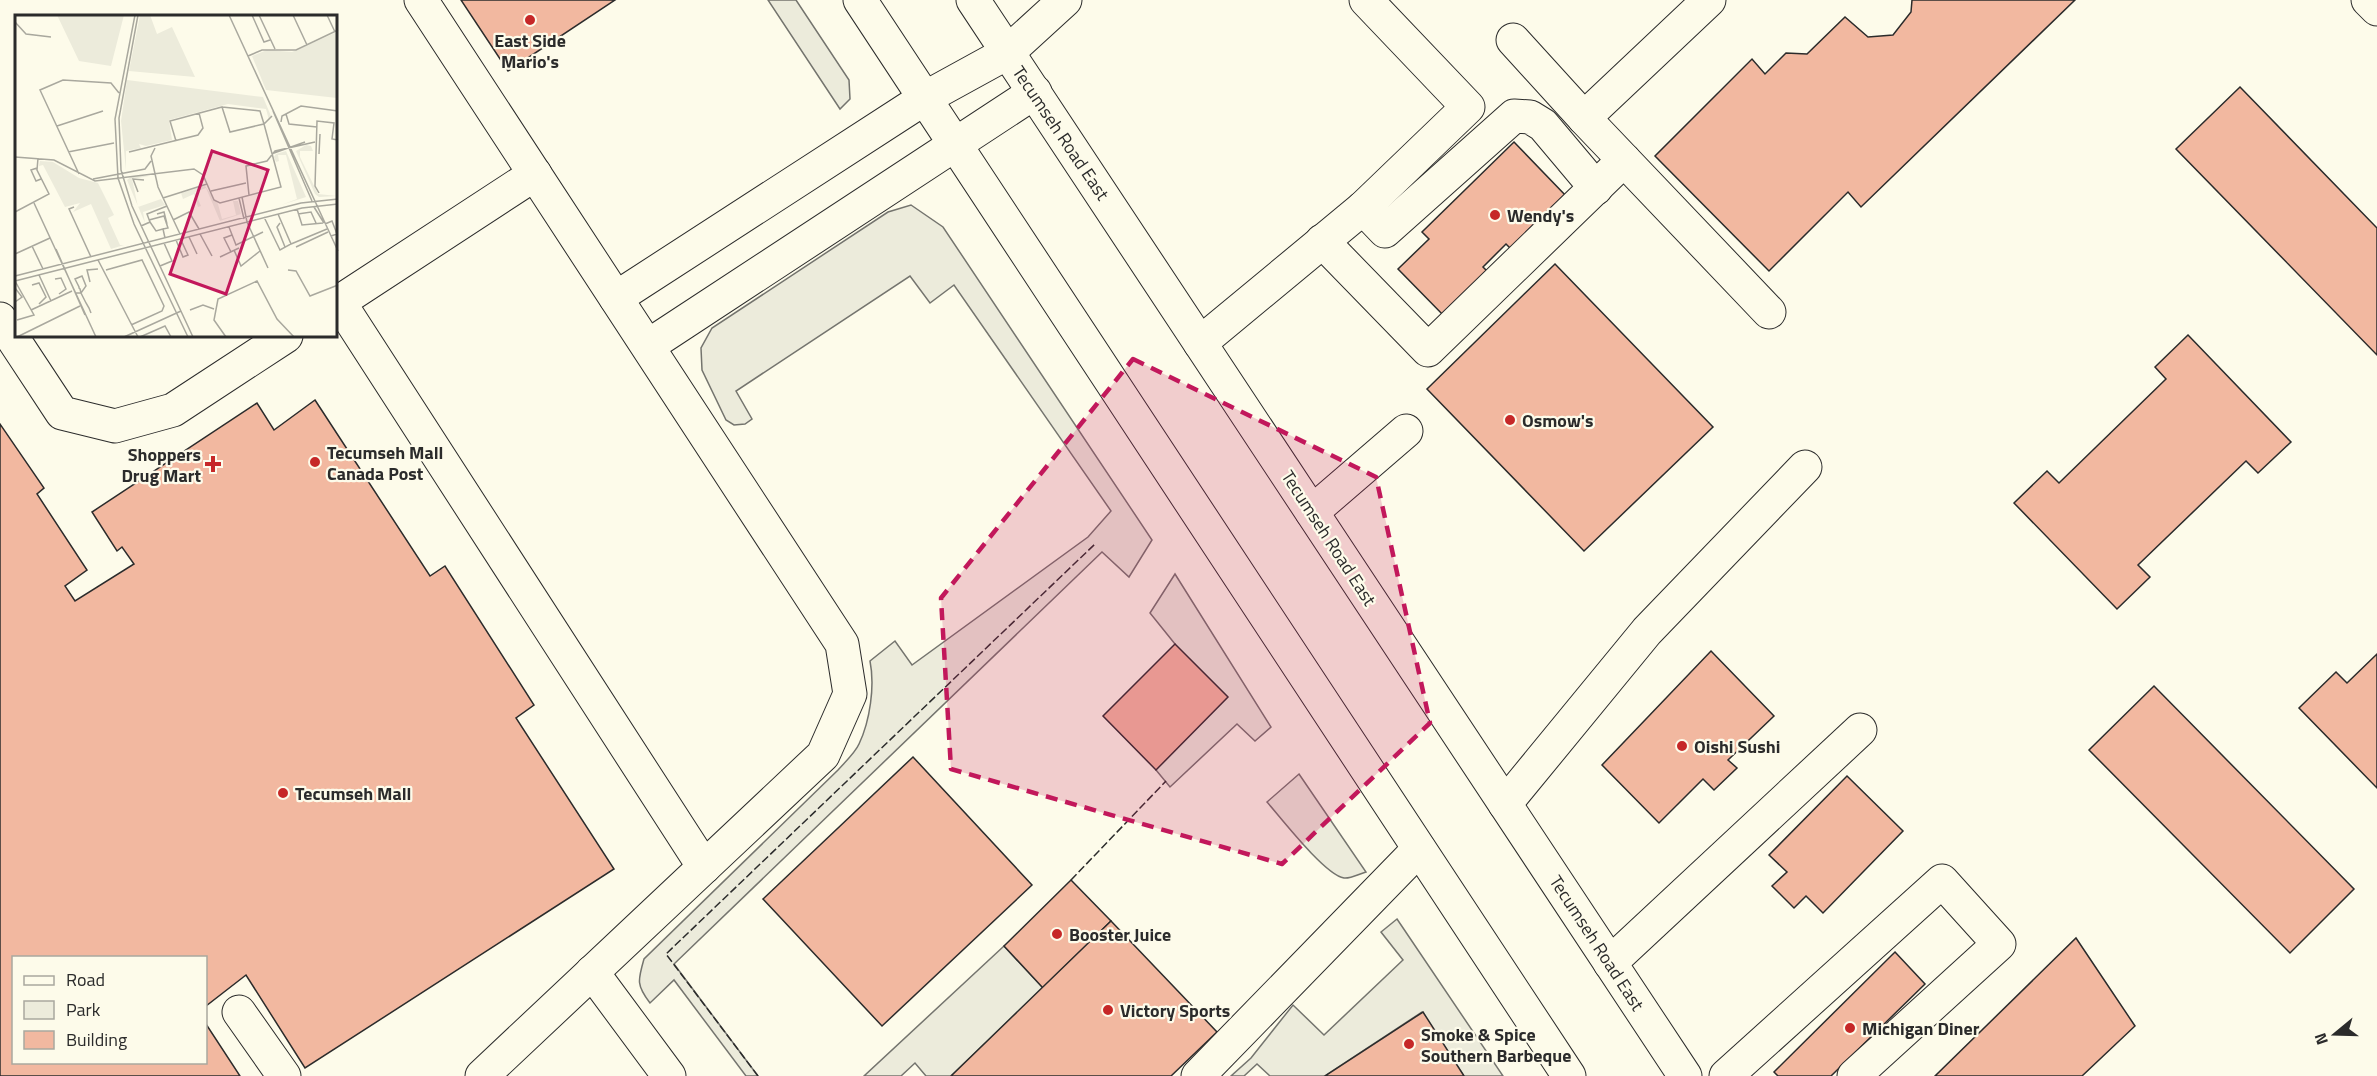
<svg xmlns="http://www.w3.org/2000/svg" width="2377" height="1076" viewBox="0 0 2377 1076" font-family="'Titillium Web',sans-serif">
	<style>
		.green { fill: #ecebdb; stroke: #74746e; stroke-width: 1.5 }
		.building { fill: #f2b8a0; stroke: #2b2b2b; stroke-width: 1.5 }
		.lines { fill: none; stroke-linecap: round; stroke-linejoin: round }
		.minor-casing { stroke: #2b2b2b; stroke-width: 35 }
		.major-casing { stroke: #2b2b2b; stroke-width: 35 }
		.minor { stroke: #fdfbea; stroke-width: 33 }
		.major { stroke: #fdfbea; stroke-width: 33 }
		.fence { stroke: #2b2b2b; stroke-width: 1.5; stroke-dasharray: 8 3; stroke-linecap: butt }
		.marked { fill: #c2185b; fill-opacity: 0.2; stroke: #c2185b; stroke-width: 4.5; stroke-dasharray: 12 8; stroke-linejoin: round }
		.poi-dot { fill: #c62828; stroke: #fdfbea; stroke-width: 2 }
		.labels { text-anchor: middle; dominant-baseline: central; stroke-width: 4.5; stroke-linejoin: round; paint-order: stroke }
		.poi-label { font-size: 18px; font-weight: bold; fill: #2b2b2b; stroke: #fdfbea; text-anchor: start }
		.street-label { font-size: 18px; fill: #2b2b2b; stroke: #fdfbea }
		.inset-road { fill: none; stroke: #a9a89e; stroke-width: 1.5 }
		.view { fill: #c2185b; fill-opacity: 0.15; stroke: #c2185b; stroke-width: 3 }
		.inset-edge { fill: none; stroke: #2b2b2b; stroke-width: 3 }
	</style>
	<rect width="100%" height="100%" fill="#fdfbea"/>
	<g class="green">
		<path d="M 768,0 L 796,0 L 849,80 L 850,99 L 840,109 Z"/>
		<path d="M 911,205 L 943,227 L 1152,540 L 1129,577 L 1102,552 L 674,964 L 758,1076 L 746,1076 L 674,980 L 650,1003 C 636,985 638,980 644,959 L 838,770 C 845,762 855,753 859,744 C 870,721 875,686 870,661 L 895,641 L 912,665 L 1088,537 L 1111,511 L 954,285 L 930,303 L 910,276 L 736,391 L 752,419 L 745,424 L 734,425 L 726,420 L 702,370 L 701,348 L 712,328 L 888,212 Z"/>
		<path d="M 1175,574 L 1271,727 L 1255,741 L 1237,724 L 1170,787 L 1156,770 L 1175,644 L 1150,613 Z"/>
		<path d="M 1299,774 L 1366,872 C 1359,874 1350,879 1344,878 C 1325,875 1281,818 1267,802 Z"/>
		<path d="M 1397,919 L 1503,1076 L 1464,1076 L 1422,1012 L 1325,1076 L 1270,1076 L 1257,1064 L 1244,1076 L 1231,1076 L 1251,1058 L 1293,1005 L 1324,1035 L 1403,960 L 1381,932 Z"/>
		<path d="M 1004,946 L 1043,988 L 951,1076 L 926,1076 L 915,1063 L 901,1076 L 864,1076 Z"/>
	</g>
	<g class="building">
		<path d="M 461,0 L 615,0 L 508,71 Z"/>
		<path d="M 1912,0 L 2075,0 L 1861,207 L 1848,192 L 1769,271 L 1655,156 L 1752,59 L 1765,74 L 1786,53 L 1807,54 L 1845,17 L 1868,37 L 1893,35 L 1911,12 Z"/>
		<path d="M 2240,87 L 2377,228 L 2377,355 L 2176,149 Z"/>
		<path d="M 1514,142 L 1568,198 L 1513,251 L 1506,244 L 1483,267 L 1490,274 L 1446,318 L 1398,269 L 1429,239 L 1422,232 Z"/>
		<path d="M 1555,264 L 1713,427 L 1584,551 L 1427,389 Z"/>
		<path d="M 2188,335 L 2291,442 L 2258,473 L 2246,461 L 2138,565 L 2150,577 L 2117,609 L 2014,503 L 2047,471 L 2059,483 L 2166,379 L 2155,367 Z"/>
		<path d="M 315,400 L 430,576 L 445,566 L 534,705 L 516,718 L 614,869 L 305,1068 L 246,975 L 206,1006 L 206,958 L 14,958 L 14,1062 L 206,1062 L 206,1024 L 240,1076 L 0,1076 L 0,424 L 44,488 L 37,494 L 87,570 L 65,586 L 75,601 L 134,564 L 122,547 L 117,551 L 92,512 L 257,403 L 274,430 Z"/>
		<path d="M 1175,644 L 1228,697 L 1156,770 L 1103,716 Z"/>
		<path d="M 1711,651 L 1774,716 L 1728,760 L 1737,768 L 1714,790 L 1703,779 L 1659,823 L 1602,765 Z"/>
		<path d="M 2377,654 L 2377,788 L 2299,708 L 2336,672 L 2347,683 Z"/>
		<path d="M 2154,686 L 2354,889 L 2290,953 L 2089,750 Z"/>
		<path d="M 913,757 L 1032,885 L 882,1026 L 763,899 Z"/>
		<path d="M 1847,776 L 1903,831 L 1823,913 L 1806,896 L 1794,908 L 1772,886 L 1787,872 L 1769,855 Z"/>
		<path d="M 1071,880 L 1111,921 L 1043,988 L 1004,946 Z"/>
		<path d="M 1111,921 L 1217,1032 L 1171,1076 L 951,1076 Z"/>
		<path d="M 2076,938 L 2135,1026 L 2082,1076 L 1935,1076 Z"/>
		<path d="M 1895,952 L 1925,984 L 1831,1076 L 1778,1076 L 1774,1072 Z"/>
		<path d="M 1423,1012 L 1464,1076 L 1325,1076 Z"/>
	</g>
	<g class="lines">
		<g class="minor-casing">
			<g id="minor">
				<path d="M 421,0 L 842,644 L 850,694 L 823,755 L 482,1076"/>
				<path d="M 2368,0 L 2377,9"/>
				<path d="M 1513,40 L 1584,118 L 1769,312"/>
				<path d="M 1584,118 L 1709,0"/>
				<path d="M 1363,208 L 1385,231 L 1514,116 L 1530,117 L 1543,125 L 1596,188"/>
				<path d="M 1322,241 L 1428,350 L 1624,160"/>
				<path d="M 616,298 L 925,98 L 1007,53 L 1065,0"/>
				<path d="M 339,302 L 704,867"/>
				<path d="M 336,304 L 535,174"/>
				<path d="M 0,319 L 62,413 L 115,426 L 173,410 L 286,336"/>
				<path d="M 1200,343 L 1363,208 L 1468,107 L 1366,0"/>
				<path d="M 648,346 L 1035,92"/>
				<path d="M 1312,512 L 1406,431"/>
				<path d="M 1505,804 L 1647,631 L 1805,467"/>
				<path d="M 1610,963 L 1860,730"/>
				<path d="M 592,972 L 669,1076"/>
				<path d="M 239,1012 L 284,1076"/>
				<path d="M 1198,1076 L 1419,849"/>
				<path d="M 1726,1076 L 1942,881 L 1999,944 L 1854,1076"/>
			</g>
		</g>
		<g class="major-casing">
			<g id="major">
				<path d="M 860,0 L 1569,1076"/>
				<path d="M 973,0 L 1685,1076"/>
			</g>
		</g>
		<use href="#minor" class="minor"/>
		<use href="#major" class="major"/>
		<g class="fence">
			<path d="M 1071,880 L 1166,781"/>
			<path d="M 758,1076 L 666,954 L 1095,544"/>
		</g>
	</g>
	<path class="marked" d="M 1133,359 L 1376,477 L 1430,723 L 1282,864 L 951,769 L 941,598 Z"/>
	<g class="poi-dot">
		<circle cx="530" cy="20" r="6"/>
		<circle cx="1495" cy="215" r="6"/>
		<circle cx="1510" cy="420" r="6"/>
		<circle cx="315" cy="462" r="6"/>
		<path d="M210 455h6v6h6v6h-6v6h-6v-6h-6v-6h6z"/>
		<circle cx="1682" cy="746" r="6"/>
		<circle cx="283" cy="793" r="6"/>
		<circle cx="1057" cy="934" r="6"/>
		<circle cx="1108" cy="1010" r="6"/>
		<circle cx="1850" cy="1028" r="6"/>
		<circle cx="1409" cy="1044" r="6"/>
	</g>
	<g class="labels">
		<g class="poi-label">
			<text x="530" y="40" text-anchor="middle">East Side<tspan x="530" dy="21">Mario's</tspan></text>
			<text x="1507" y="215">Wendy's</text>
			<text x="1522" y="420">Osmow's</text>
			<text x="327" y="452">Tecumseh Mall<tspan x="327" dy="21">Canada Post</tspan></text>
			<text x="201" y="454" text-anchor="end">Shoppers<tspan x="201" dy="21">Drug Mart</tspan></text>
			<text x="1694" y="746">Oishi Sushi</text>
			<text x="295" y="793">Tecumseh Mall</text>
			<text x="1069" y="934">Booster Juice</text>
			<text x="1120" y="1010">Victory Sports</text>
			<text x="1862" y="1028">Michigan Diner</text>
			<text x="1421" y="1034">Smoke &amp; Spice<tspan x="1421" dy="21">Southern Barbeque</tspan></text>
		</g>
		<g class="street-label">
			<text transform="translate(1061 133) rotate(56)">Tecumseh Road East</text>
			<text transform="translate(1329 538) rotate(57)">Tecumseh Road East</text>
			<text transform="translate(1597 943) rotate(57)">Tecumseh Road East</text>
		</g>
	</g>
	<g transform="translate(15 15)">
		<rect width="322" height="322" fill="#fdfbea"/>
		<path d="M 42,0 L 109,0 L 96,51 L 64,46 ZM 125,0 L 135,0 L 142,19 L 157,12 L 180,62 L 114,56 ZM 322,17 L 322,83 L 251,75 L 237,41 L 252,35 L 277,37 ZM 112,65 L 248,82 L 256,101 L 254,105 L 251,94 L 213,89 L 154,105 L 157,125 L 131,131 L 124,129 L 126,133 L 111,136 L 111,155 L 106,106 ZM 291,130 L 296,131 L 298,136 L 285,136 L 285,142 L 303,179 L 322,181 L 304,182 L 300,179 L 281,136 ZM 271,136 L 291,182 L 266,190 L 282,184 L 271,140 L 263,140 L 264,146 L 261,147 L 259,142 L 261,139 ZM 25,146 L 38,147 L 64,163 L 83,168 L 99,200 L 93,203 L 95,208 L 105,230 L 109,230 L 96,234 L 76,189 L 58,197 L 65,188 L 50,192 L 28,150 L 24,151 ZM 117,161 L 134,161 L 117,164 L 123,192 L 146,184 L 150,190 L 128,197 L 130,208 L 112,165 ZM 190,171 L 203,189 L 207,204 L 221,200 L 218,186 L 223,186 L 226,199 L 205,206 L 191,173 L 180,177 L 186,191 L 183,192 L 179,179 L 168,184 L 166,178 Z" fill="#ecebdb"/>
		<path class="inset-road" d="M 120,0 L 100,104 L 103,163 L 119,209 L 173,322M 123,0 L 104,103 L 106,155 L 117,191 L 178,322M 214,0 L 323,236M 237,0 L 249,27 L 255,25M 244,0 L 260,34M 278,0 L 292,30M 312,0 L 320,17M 0,7 L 11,19 L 36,22M 233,41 L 247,35 L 281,35 L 323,15M 207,92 L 245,96 L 249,109 L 257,101M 258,96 L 297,186M 271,99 L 274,109 L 302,112M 266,107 L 267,101 L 286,91 L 323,96M 42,111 L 88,96M 140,133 L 136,141 L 143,172 L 165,219M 53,137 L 99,128M 114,137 L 183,120 L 188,113 L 184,98M 259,138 L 290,127M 304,139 L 305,119M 0,142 L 39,145 L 80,166 L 179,154 L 188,160 L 199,185 L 205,188 L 266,172 L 249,109 L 215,117 L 207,92 L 155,106 L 161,126M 22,153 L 16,155 L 21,166 L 26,164M 64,159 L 25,75 L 48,65 L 96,68 L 104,78M 78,164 L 130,154 L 136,146M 196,176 L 231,168M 123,177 L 118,164 L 129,165M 304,178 L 300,171 L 302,106 L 319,108 L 317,124 L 323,125M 234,180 L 231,151 L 252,146 L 260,136 L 300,127M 227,182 L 232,207 L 253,253M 148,183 L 192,169M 224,183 L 229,204M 19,188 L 81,322M 59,192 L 54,194 L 76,242M 299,192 L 309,208M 282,194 L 287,210 L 308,208M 0,197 L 34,179 L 22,155 L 23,143M 142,199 L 149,197 L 152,209M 283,199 L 296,197 L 301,208M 249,202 L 265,235 L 276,229 L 263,199M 134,205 L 149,201 L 153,213 L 148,214M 158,205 L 174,197 L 184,214M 135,207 L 141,216 L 148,214 L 150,223M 265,208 L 262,212 L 270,232M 310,209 L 317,206 L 322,219 L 316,221M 126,211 L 135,207 L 132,199 L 152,191M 214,212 L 221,230 L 248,217M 185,219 L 197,241M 174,222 L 182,239M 161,225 L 168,242 L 173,240 L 166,225M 276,229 L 312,214M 17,231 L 28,254M 281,232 L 313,217M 41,234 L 70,300M 219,235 L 226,251 L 245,236M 216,237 L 209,223 L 217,220M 0,239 L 35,223M 205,242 L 224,233M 83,245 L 123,322M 145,251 L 157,246 L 149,228M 91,255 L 127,245 L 149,291 L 147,296 L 116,310M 273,255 L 281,256 L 295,281 L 323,270M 24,260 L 36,286M 0,261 L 286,188 L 323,184M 40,264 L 46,263 L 51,274 L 44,279M 0,266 L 19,300 L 2,305M 0,266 L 287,193 L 323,189M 75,267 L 72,255 L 83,254M 17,270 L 24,268 L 31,282 L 24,289M 0,273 L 7,282 L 0,287M 61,278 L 66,278 L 71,271 L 67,261 L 60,264 L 64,272 L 64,273 L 65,274 L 66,278 L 71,288 L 74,293 L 76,298M 16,295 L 57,276M 175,295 L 188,290 L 199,294M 2,322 L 65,291M 109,322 L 166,296M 125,322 L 150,311 L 156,322M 211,322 L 199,305 L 203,284 L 242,266 L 262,304 L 279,322"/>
		<path class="view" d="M 197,136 L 253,155 L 211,279 L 155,259 Z"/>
		<rect width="322" height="322" class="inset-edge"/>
	</g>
	<rect x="12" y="956" width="195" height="108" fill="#fdfbea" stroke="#a9a89e" stroke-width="1.5"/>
	<rect x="24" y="976" width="30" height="9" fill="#fdfbea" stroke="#a9a89e" stroke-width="1.5"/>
	<text x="66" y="986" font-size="18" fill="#2b2b2b">Road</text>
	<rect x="24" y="1001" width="30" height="18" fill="#ecebdb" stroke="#a9a89e" stroke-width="1.5"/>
	<text x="66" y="1016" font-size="18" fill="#2b2b2b">Park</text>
	<rect x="24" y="1031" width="30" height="18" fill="#f2b8a0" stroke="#a9a89e" stroke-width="1.5"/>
	<text x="66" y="1046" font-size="18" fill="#2b2b2b">Building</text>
	<g transform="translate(2335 1034) rotate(251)" stroke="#fdfbea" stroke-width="4.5" paint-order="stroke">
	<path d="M0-4.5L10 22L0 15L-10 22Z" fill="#2b2b2b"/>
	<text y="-9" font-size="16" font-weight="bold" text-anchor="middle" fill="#2b2b2b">N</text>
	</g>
</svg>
